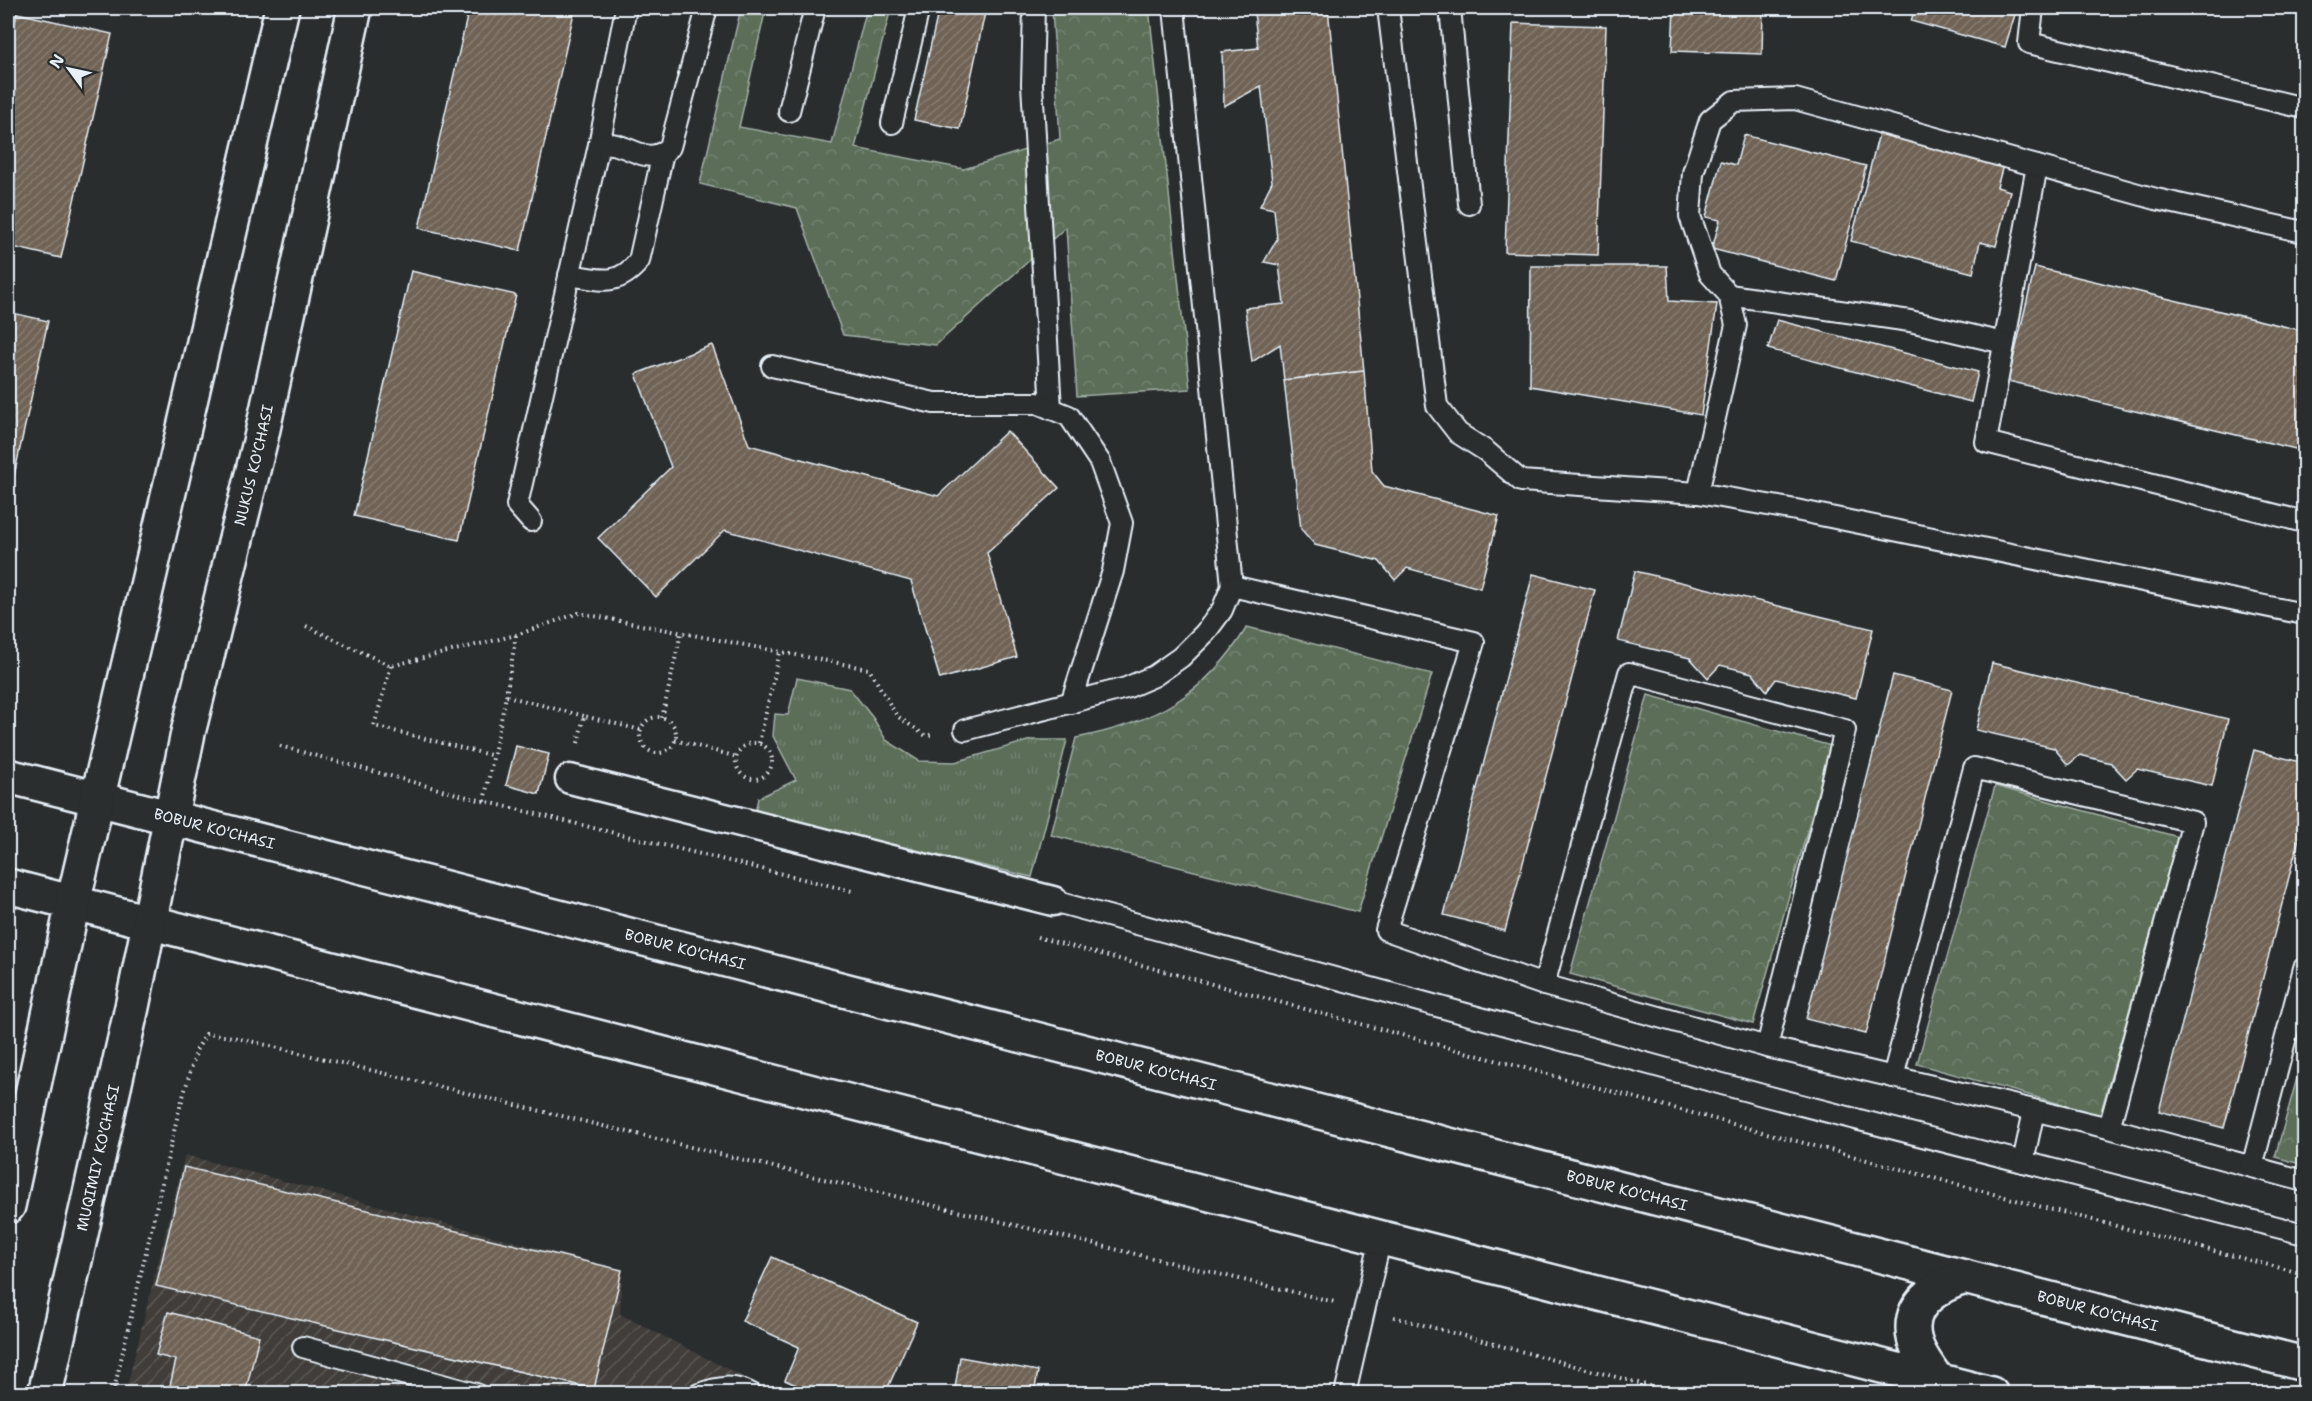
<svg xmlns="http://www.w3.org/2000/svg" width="2312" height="1401" viewBox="0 0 2312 1401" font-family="'Shantell Sans',sans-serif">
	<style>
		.industrial { fill: url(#industrial-furrows) }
		.grass { fill: url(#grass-tufts); stroke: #a2b0a8; stroke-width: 1.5 }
		.forest { fill: url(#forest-crowns); stroke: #a2b0a8; stroke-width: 1.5 }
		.building { fill: url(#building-hatch); stroke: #e8f1f8; stroke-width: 1.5 }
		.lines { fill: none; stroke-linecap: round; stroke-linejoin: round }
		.service-casing { stroke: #e8f1f8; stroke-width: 24 }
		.pedestrian-casing { stroke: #e8f1f8; stroke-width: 33 }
		.primary-casing { stroke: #e8f1f8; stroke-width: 38 }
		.path { stroke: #e8f1f8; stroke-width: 4; stroke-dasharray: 1.5 4.5; stroke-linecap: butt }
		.service { stroke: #2a2d2e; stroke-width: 20 }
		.pedestrian { stroke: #2a2d2e; stroke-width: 28 }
		.primary { stroke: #2a2d2e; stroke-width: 33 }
		.labels { text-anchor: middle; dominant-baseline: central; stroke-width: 4.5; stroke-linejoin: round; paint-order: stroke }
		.street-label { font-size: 15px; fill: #e8f1f8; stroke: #2a2d2e }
	</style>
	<defs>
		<pattern id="industrial-furrows" width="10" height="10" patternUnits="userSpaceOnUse" patternTransform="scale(1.5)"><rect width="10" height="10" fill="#3f3e3a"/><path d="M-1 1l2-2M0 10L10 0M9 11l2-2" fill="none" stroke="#5b5a57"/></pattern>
		<pattern id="grass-tufts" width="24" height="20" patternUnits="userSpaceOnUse" patternTransform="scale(1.5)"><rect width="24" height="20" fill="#5b6e58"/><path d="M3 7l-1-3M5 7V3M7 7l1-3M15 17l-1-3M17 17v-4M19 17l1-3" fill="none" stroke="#738371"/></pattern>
		<pattern id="forest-crowns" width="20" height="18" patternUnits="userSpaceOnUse" patternTransform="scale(1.5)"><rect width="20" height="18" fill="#5b6e58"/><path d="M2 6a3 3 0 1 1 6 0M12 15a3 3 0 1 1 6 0" fill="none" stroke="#738371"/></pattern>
		<pattern id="building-hatch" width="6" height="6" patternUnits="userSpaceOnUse" patternTransform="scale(1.5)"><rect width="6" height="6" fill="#706457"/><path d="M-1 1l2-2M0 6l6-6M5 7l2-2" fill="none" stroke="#847b70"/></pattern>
	</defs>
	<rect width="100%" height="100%" fill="#2a2d2e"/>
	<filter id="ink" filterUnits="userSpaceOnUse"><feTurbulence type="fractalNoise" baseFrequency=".0167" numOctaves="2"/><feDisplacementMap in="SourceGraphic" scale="12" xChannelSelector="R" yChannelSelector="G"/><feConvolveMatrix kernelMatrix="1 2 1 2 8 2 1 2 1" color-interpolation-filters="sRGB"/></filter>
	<g filter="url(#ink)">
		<path class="industrial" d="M 185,1155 L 622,1270 L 620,1314 L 775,1393 L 125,1394 Z"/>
		<path class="grass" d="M 797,678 L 850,689 L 873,718 L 886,740 L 919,761 L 955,762 L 1031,740 L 1067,740 L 1032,877 L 755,813 L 758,798 L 796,780 L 773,736 L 775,714 L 788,715 Z"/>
		<g class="forest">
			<path d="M 741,8 L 766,8 L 739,127 L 832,144 L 867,8 L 891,8 L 855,148 L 964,169 L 1060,139 L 1052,8 L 1149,8 L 1190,389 L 1077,396 L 1066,227 L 936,345 L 843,335 L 797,208 L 700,184 Z"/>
			<path d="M 1247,627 L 1432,674 L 1358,912 L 1051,835 L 1076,738 C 1154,723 1206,695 1247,627 Z"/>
			<path d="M 1648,695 L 1831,746 L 1753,1024 L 1570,974 Z"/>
			<path d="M 1995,786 L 2178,837 L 2100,1115 L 1917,1064 Z"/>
			<path d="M 2304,1053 L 2304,1165 L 2275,1157 Z"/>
		</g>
		<g class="building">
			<path d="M 469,8 L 575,8 L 520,251 L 419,228 Z"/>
			<path d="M 939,8 L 986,8 L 960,129 L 914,120 Z"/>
			<path d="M 1238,8 L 1328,8 L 1364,371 L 1284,380 L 1280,344 L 1252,362 L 1245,308 L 1284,304 L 1279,265 L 1264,262 L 1277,239 L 1274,209 L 1260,206 L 1272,182 L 1261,86 L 1224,106 L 1222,52 L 1258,48 L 1254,12 Z"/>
			<path d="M 1674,8 L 1763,8 L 1762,54 L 1672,51 Z"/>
			<path d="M 1915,8 L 2017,8 L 2005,47 L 1911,21 Z"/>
			<path d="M 17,13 L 112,34 L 61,258 L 8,246 L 8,54 Z"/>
			<path d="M 1513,23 L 1606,26 L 1598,255 L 1505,252 Z"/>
			<path d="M 1881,126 L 2005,158 L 1997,187 L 2010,191 L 1996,246 L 1980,242 L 1973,273 L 1851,241 Z"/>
			<path d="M 1744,135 L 1866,166 L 1836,281 L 1712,249 L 1720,220 L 1706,217 L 1721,161 L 1736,165 Z"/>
			<path d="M 1531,266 L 1667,266 L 1669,301 L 1717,304 L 1701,415 L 1530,386 Z"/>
			<path d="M 2035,267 L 2304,331 L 2304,451 L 2008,381 Z"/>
			<path d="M 411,271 L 516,295 L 459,540 L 354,516 Z"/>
			<path d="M 8,312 L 48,321 L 8,503 Z"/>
			<path d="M 1777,320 L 1978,372 L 1971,402 L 1768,349 Z"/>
			<path d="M 712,345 L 749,445 L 938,496 L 1007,431 L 1059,488 L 987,553 L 1017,657 L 940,679 L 911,581 L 725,530 L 656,597 L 598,538 L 671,467 L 636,374 Z"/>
			<path d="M 1364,371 L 1372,471 L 1384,486 L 1499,516 L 1480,588 L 1407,568 L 1395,580 L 1379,561 L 1315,545 L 1301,529 L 1284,380 Z"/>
			<path d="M 1635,571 L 1873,629 L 1856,698 L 1776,679 L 1767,691 L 1752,673 L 1720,665 L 1708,678 L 1690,658 L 1618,641 Z"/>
			<path d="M 1533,574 L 1595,590 L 1505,931 L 1444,915 Z"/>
			<path d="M 1992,663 L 2228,719 L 2212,786 L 2137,769 L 2126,779 L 2111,763 L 2080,755 L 2068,765 L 2054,748 L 1976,730 Z"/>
			<path d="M 1893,675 L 1952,690 L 1866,1034 L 1806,1019 Z"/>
			<path d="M 516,746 L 549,754 L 539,794 L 506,785 Z"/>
			<path d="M 2254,750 L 2304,763 L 2304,819 L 2224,1128 L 2159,1111 Z"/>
			<path d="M 184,1167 L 622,1270 L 594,1389 L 156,1286 Z"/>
			<path d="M 772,1257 L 917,1322 L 885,1394 L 816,1394 L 785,1380 L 799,1347 L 742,1321 Z"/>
			<path d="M 168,1312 L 259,1336 L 245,1394 L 168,1394 L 176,1360 L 156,1355 Z"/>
			<path d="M 960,1357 L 1038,1371 L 1034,1394 L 954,1394 Z"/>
		</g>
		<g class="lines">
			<g class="service-casing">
				<g id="service">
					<path d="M 1034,8 L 1032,84 L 1051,409"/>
					<path d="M 1174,8 L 1232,586"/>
					<path d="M 1388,8 L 1437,406 L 1458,433 L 1486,451 L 1521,481 L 1698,493 L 1796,510 L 2304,614"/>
					<path d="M 1450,8 L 1469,204"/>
					<path d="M 2033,8 L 2029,43 L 2304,108"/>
					<path d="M 789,111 L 815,8"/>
					<path d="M 892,123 L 919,8"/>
					<path d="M 599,145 L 626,8"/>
					<path d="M 2037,166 L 1986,442 L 2304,522"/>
					<path d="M 569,275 C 599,279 617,288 639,261 L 663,153"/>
					<path d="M 1729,295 L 1910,321 L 2004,343"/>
					<path d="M 772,366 L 934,403 L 1037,403 L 1069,416 L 1100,462 L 1122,523 L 1113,571 L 1071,703"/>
					<path d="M 1698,493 L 1736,325 L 1729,295 L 1710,274 L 1690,216 L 1693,173 L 1710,120 L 1734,101 L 1795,99 L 2156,199 L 2304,232"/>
					<path d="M 531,521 L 517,505 L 599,145 C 626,137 645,171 670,147 L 707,8"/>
					<path d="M 965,730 L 1126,688 L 1154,676 L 1181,657 L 1205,633 L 1222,610 L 1232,586 L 1474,642 L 1386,930 L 1544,985 L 1767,1047 L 2109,1128 L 2304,1181"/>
					<path d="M 1053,901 L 1766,1096 L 2304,1234"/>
					<path d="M 1544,985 L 1629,673 L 1845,730 L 1767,1047"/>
					<path d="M 1893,1077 L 1974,768 L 2193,822 L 2109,1128"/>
					<path d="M 2023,1162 L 2034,1111"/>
					<path d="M 2252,1167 L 2304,968"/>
					<path d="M 303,1347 L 476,1394"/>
					<path d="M 699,1394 C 718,1387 733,1384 752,1394"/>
					<path d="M 1345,1394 L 1381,1237"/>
				</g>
			</g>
			<g class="pedestrian-casing">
				<path id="pedestrian" d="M 570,779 L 1053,901"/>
			</g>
			<g class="primary-casing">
				<g id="primary">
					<path id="s1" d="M 8,776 L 2304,1364"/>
					<path d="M 8,886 L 1991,1394"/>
					<path d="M 8,1206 L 73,903 L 282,8"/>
					<path d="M 1937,1380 C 1927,1365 1913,1348 1913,1329 C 1912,1300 1942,1284 1965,1277"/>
					<path id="s2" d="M 45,1394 L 132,1007 L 188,733 L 261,438 L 355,8"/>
				</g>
			</g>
			<g class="path">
				<path d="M 306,626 L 391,666 L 516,635 L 579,613 L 869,669 L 897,716 L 926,736 L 934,734"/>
				<path d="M 391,666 L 374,726 L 494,756"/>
				<path d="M 506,696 L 516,635"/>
				<circle cx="658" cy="735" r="18"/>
				<path d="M 662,718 L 681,633"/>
				<path d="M 675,740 L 737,757"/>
				<path d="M 578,743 L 584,716 L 641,730"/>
				<path d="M 759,743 L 780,652"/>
				<circle cx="754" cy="761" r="18"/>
				<path d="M 280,746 L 475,799 L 852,891"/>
				<path d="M 484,801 L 506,696 L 584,716"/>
				<path d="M 1037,937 L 2042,1207 L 2304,1274"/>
				<path d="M 1394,1317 L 1679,1394"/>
				<path d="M 113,1394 L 178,1114 L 197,1049 L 206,1034 L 233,1037 L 1335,1302"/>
			</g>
			<use href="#service" class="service"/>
			<use href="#pedestrian" class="pedestrian"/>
			<use href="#primary" class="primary"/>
		</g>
	</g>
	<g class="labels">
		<g class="street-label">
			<text stroke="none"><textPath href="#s2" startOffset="952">NUKUS KO'CHASI</textPath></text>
			<text stroke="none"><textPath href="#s1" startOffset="213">BOBUR KO'CHASI</textPath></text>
			<text stroke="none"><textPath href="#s1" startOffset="699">BOBUR KO'CHASI</textPath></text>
			<text stroke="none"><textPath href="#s1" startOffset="1185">BOBUR KO'CHASI</textPath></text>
			<text stroke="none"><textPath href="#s2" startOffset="242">MUQIMIY KO'CHASI</textPath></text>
			<text stroke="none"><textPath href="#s1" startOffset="1671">BOBUR KO'CHASI</textPath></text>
			<text stroke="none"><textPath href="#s1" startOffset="2157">BOBUR KO'CHASI</textPath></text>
		</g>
	</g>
	<rect width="2312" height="1401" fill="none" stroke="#2a2d2e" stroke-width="30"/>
	<rect x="15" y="15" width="2282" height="1371" fill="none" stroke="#e8f1f8" stroke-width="2" filter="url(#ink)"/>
	<g transform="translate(69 69) rotate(303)" stroke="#2a2d2e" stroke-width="4.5" paint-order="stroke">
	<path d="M0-4.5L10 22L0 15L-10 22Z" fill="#e8f1f8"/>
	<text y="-9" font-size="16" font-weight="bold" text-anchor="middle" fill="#e8f1f8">N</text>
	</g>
</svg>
